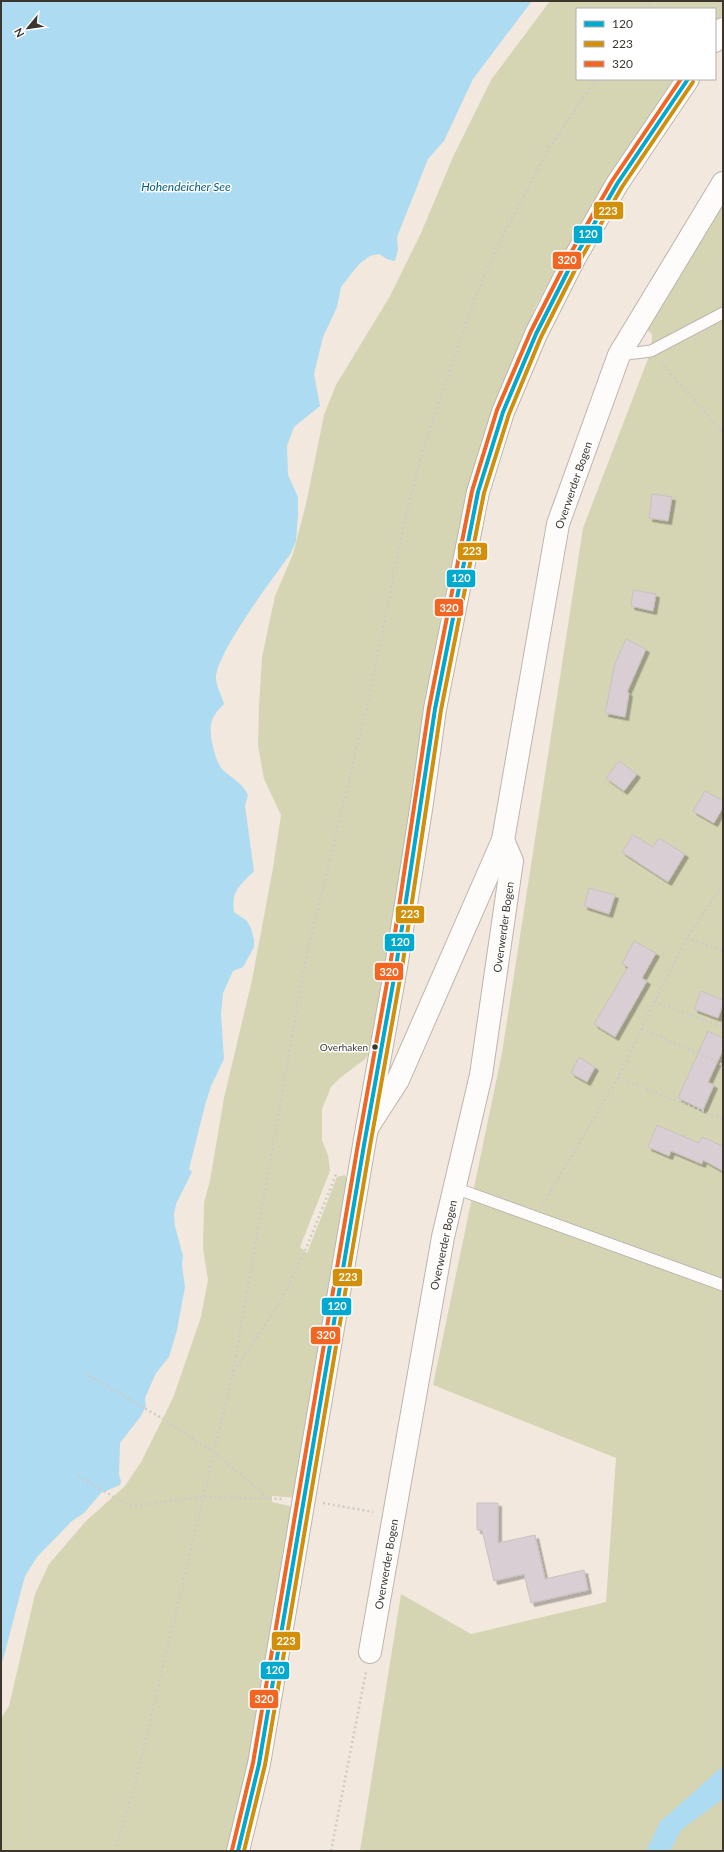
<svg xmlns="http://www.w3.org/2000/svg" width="724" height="1852" viewBox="0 0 724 1852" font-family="Lato,sans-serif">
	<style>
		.green { fill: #d5d5b4 }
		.water { fill: #addbf1 }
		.building { fill: #d9ced3; stroke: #c8c1c0; filter: url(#shadow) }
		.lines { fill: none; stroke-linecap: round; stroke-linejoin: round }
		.service-casing { stroke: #bdb5ad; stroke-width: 13 }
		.minor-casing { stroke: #bdb5ad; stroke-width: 24 }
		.tertiary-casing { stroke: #bdb5ad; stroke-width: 24 }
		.path { stroke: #cecbc8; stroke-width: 2.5; stroke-dasharray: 2 3; stroke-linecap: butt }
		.service { stroke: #fdfcfa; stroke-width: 11 }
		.minor { stroke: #fdfcfa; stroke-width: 22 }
		.tertiary { stroke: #fdfcfa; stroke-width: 22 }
		.bus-1-casing { stroke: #fff; stroke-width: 7 }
		.bus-2-casing { stroke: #fff; stroke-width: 7 }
		.bus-3-casing { stroke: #fff; stroke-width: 7 }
		.bus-1 { stroke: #00a9ce; stroke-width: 4 }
		.bus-2 { stroke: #d28f09; stroke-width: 4 }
		.bus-3 { stroke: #f26522; stroke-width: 4 }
		.bus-dot { fill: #3c352d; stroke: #fff; stroke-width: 1.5 }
		.labels { text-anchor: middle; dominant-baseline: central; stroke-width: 3; stroke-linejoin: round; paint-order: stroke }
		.bus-label { font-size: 10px; fill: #3c352d; stroke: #fff; text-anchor: end }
		.street-label { font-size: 11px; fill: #3c352d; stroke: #fff }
		.water-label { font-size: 12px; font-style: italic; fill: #005d80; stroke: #fff }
		.line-badge { stroke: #fff; stroke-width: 1.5 }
		.badge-label { font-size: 11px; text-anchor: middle; font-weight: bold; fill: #fff }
	</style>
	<defs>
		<filter id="shadow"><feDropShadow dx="3.5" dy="3.5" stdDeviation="0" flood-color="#0004"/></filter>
	</defs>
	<rect width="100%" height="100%" fill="#f2e8dd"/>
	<g class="green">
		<path d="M 550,1 L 723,1 L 723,14 L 715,25 L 715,9 L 577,9 L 577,79 L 676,79 L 621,157 L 581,223 L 535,308 L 506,380 L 484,443 L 460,528 L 442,610 L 371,1050 L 365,1059 L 340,1078 L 331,1087 L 322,1109 L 322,1140 L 328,1155 L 330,1171 L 300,1247 L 307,1253 L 337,1177 L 345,1175 L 348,1183 L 298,1498 L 272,1496 L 272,1502 L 298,1508 L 236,1851 L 1,1851 L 1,1718 L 9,1706 L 35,1594 L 49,1564 L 86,1521 L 125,1486 L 141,1462 L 173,1398 L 201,1317 L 208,1280 L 203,1249 L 204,1203 L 210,1180 L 224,1098 L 252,980 L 273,868 L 281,815 L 264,779 L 258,746 L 259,706 L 262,657 L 275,596 L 293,554 L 306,504 L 324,415 L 336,385 L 390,296 L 421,233 L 453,157 L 491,80 Z"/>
		<path d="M 723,198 L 723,1851 L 360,1851 L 401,1594 L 471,1634 L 606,1602 L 616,1458 L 433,1385 L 502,1053 L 583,528 L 651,351 L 652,334 L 644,327 Z"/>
	</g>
	<g class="water">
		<path d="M 1,1 L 532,1 L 473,79 L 444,141 L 428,159 L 397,237 L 398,250 L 395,261 L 387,259 L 379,254 L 370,256 L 359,264 L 341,287 L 337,307 L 323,337 L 314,374 L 320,406 L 294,427 L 287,446 L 288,475 L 298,497 L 298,514 L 296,541 L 291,553 C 274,577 216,653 216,678 C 216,686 222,696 224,704 C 219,709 212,716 211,724 C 209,735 215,761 222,769 C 231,778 243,783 248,795 L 245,806 L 254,871 C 241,885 231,890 234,912 L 247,921 L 251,928 L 254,940 L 254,947 L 243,967 L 233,971 L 223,993 L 221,1014 L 224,1059 L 211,1086 L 205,1105 L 189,1169 L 192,1172 L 176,1204 L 174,1214 L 175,1226 L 183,1256 L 182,1265 L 185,1287 L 177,1330 L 169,1357 L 156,1373 L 145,1398 L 146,1406 L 141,1416 L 120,1443 L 119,1475 L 121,1481 L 120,1485 L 101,1493 L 84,1513 L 72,1521 L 37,1557 L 25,1576 L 1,1667 Z"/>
		<path d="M 723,1766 L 723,1799 L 681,1830 L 670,1851 L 646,1851 L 660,1822 Z"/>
	</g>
	<g class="building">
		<path d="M 652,494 L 672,497 L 668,521 L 649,518 Z"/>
		<path d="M 633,590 L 656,594 L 653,611 L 631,606 Z"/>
		<path d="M 626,639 L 646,649 L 627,692 L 629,693 L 625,717 L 605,713 L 615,664 Z"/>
		<path d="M 619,761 L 637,774 L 624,791 L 606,778 Z"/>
		<path d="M 705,791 L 723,801 L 723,807 L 714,823 L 693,811 Z"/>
		<path d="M 633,835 L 653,847 L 659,838 L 685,854 L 668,882 L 622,852 Z"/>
		<path d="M 589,888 L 615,895 L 609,914 L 584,906 Z"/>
		<path d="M 634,941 L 656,953 L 642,978 L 647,981 L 615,1037 L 594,1024 L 628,967 L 622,964 Z"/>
		<path d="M 701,991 L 723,1000 L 723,1004 L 718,1018 L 694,1009 Z"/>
		<path d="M 708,1031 L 723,1038 L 723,1050 L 708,1082 L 714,1085 L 703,1110 L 678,1098 Z"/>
		<path d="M 579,1057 L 595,1067 L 587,1082 L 571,1073 Z"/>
		<path d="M 657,1125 L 699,1143 L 702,1137 L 723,1146 L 723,1171 L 703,1160 L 702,1164 L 671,1151 L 669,1156 L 648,1147 Z"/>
		<path d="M 477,1503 L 498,1503 L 498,1543 L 535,1535 L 545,1579 L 584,1570 L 588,1590 L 531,1603 L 524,1574 L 494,1581 L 482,1530 L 477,1530 Z"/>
	</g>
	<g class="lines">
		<g class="service-casing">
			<g id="service">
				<path d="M 619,355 L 651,351 L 723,313"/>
				<path d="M 455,1188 L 723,1285"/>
			</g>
		</g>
		<g class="minor-casing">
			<g id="minor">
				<path d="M 367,1128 L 398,1080 L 503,840 L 558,524 L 619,355 L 723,183"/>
				<path d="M 370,1652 L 443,1237 L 481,1075 L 512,861 L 503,840"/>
			</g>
		</g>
		<g class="tertiary-casing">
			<g id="tertiary">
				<path d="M 715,41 L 723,29"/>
				<path d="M 238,1851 L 259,1764 L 364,1145 L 396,967 L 422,803 L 435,709 L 478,492 L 503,412 L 536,334 L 574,259 L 617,184 L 688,79"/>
			</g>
		</g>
		<g class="path">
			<path d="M 646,9 L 652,1"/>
			<path d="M 661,362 L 723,433"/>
			<path d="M 687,938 L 723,951"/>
			<path d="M 654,1002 L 723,1027"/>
			<path d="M 642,1029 L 723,1065"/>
			<path d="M 618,1078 L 723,1119"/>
			<path d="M 543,1204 L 618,1078 L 654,1002 L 687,938 L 723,884"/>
			<path d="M 233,1372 L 306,958 L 368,702 L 406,514 L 425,443 L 476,295 L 498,245 L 549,148 L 596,79"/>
			<path d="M 85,1373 L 163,1419 L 214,1452 L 269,1499"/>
			<path d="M 78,1476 L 130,1506 L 204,1497 L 283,1499"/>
			<path d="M 323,1503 L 373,1512"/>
			<path d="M 115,1851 L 135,1784 L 233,1372 L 278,1306 L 305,1251 L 337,1172"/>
			<path d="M 331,1851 L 366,1672"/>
		</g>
		<use href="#service" class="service"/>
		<use href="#minor" class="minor"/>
		<use href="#tertiary" class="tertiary"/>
		<g class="bus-1-casing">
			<path id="bus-1" d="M 238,1851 L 259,1764 L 364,1145 L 396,967 L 435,709 L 478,492 L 503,412 L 536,334 L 574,259 L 617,184 L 688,79"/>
		</g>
		<g class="bus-2-casing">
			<path id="bus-2" d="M 244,1851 L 265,1765 L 370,1146 L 402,968 L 441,710 L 484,493 L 509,414 L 541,337 L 579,262 L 622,187 L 693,82"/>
		</g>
		<g class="bus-3-casing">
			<path id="bus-3" d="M 232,1850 L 253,1763 L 358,1144 L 390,966 L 429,708 L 472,491 L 497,410 L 531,331 L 569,256 L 612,181 L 681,79"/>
		</g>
		<use href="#bus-1" class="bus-1"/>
		<use href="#bus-2" class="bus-2"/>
		<use href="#bus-3" class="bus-3"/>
	</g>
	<circle class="bus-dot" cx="375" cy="1047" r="3.5"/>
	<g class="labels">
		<g class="bus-label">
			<text x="368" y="1047">Overhaken</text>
		</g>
		<g class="street-label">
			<text transform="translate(573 485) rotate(-71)">Overwerder Bogen</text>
			<text transform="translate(503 927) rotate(-82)">Overwerder Bogen</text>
			<text transform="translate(443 1245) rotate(-78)">Overwerder Bogen</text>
			<text transform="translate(386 1564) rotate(-80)">Overwerder Bogen</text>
		</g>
		<g class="water-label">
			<text x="186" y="186">Hohendeicher See</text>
		</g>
	</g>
	<g class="line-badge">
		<rect x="593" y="201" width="31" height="19" rx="4" fill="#d28f09"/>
		<rect x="573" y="225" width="30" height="19" rx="4" fill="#00a9ce"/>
		<rect x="552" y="251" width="30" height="19" rx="4" fill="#f26522"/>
		<rect x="457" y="542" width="31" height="19" rx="4" fill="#d28f09"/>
		<rect x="446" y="569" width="30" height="19" rx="4" fill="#00a9ce"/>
		<rect x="434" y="598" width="30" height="19" rx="4" fill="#f26522"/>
		<rect x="395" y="905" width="30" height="19" rx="4" fill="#d28f09"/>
		<rect x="384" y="933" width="31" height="19" rx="4" fill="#00a9ce"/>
		<rect x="374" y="962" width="30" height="19" rx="4" fill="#f26522"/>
		<rect x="332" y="1268" width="31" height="19" rx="4" fill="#d28f09"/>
		<rect x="321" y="1297" width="31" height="19" rx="4" fill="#00a9ce"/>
		<rect x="310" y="1326" width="31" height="19" rx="4" fill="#f26522"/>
		<rect x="271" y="1631" width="30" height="20" rx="4" fill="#d28f09"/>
		<rect x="260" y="1661" width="30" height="19" rx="4" fill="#00a9ce"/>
		<rect x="249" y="1689" width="30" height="20" rx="4" fill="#f26522"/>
	</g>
	<g class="badge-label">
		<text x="608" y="215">223</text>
		<text x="588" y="238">120</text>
		<text x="567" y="264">320</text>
		<text x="472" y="555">223</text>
		<text x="461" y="582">120</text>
		<text x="449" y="612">320</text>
		<text x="410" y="918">223</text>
		<text x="400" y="946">120</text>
		<text x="389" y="976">320</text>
		<text x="348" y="1281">223</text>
		<text x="337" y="1310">120</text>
		<text x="326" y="1339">320</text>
		<text x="286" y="1645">223</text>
		<text x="275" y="1674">120</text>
		<text x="264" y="1703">320</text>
	</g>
	<rect width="724" height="1852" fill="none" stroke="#3c352d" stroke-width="4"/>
	<rect x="576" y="8" width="140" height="72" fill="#ffffff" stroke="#b1aeab"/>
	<rect x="584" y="21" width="20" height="6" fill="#00a9ce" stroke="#b1aeab"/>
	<text x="612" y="28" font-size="12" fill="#3c352d">120</text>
	<rect x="584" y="41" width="20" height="6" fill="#d28f09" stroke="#b1aeab"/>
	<text x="612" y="48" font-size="12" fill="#3c352d">223</text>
	<rect x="584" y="61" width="20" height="6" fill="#f26522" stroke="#b1aeab"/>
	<text x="612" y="68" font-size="12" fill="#3c352d">320</text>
	<g transform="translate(28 28) rotate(241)" stroke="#ffffff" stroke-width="3" paint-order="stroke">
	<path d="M0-3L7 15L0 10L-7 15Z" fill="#3c352d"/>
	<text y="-6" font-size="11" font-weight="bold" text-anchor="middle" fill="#3c352d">N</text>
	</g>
</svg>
